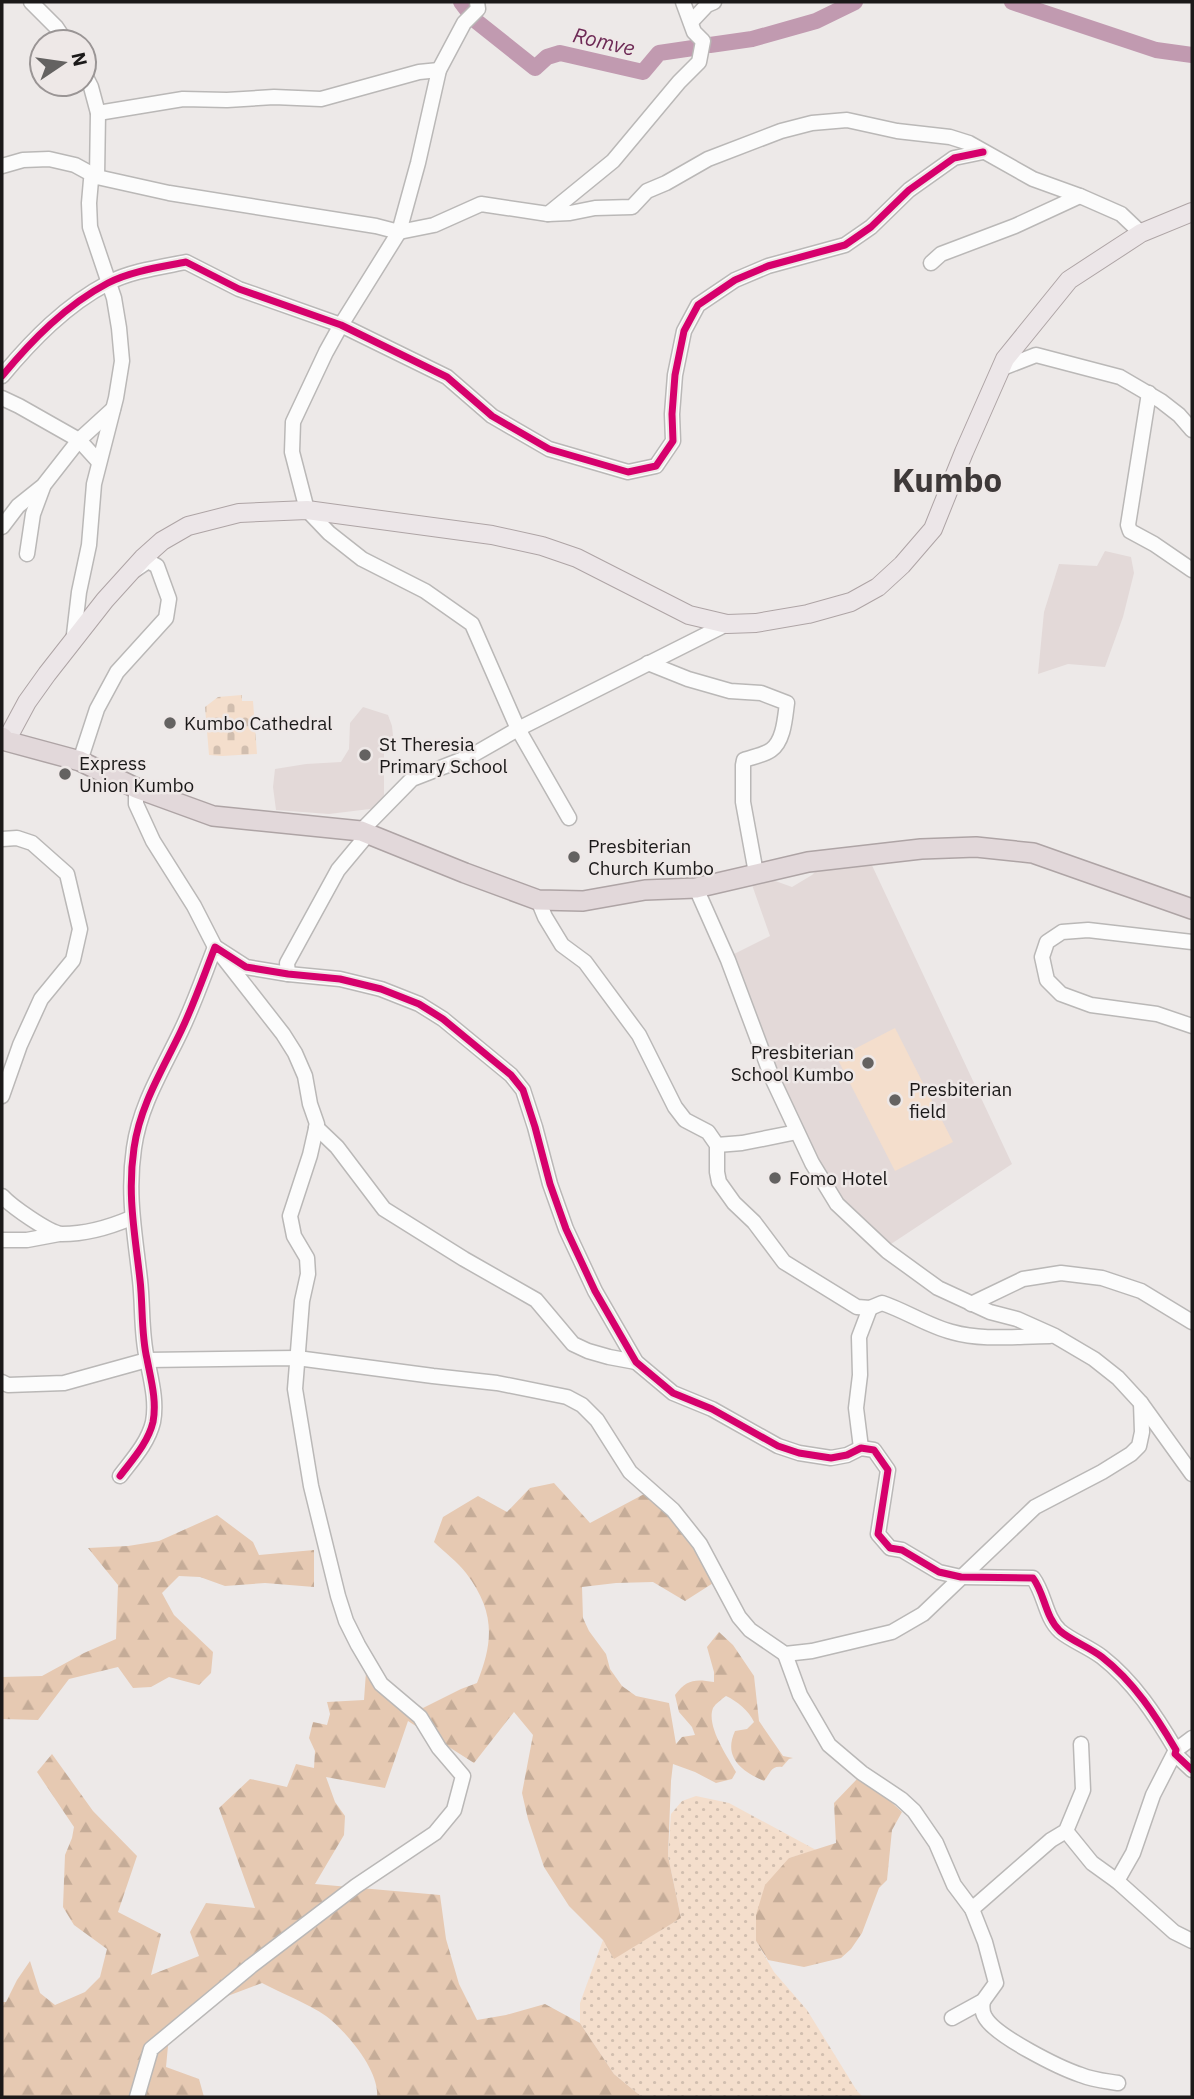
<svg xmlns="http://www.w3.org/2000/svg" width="1194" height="2099" viewBox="0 0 1194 2099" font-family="'IBM Plex Sans',sans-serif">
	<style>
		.built { fill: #e3d9d8 }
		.grass { fill: url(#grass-dots) }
		.forest { fill: url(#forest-firs) }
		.cemetery { fill: url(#cemetery-stones) }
		.garden { fill: #f4decc }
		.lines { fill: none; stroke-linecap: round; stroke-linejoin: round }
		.river { stroke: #c19ab0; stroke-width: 16 }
		.minor-casing { stroke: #bab8b7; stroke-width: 17 }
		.major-casing { stroke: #aea4a5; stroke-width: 20 }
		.highway-casing { stroke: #aea4a5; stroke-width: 22 }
		.minor { stroke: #fcfcfc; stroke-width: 14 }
		.major { stroke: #ece6e8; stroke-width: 18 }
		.highway { stroke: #e2d8da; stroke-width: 19 }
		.cycleway-casing { stroke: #eee8e7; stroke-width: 11 }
		.cycleway { stroke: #d6006c; stroke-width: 7 }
		.poi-dot { fill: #646261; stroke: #eee8e7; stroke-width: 2.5 }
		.labels { text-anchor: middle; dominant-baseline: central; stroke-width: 5; stroke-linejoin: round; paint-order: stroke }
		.poi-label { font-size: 19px; fill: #1b1919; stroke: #eee8e7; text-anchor: start }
		.water-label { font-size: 21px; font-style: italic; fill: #6d2955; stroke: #eee8e7 }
		.town-label { font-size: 33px; font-weight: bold; fill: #3e3939; stroke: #eee8e7 }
	</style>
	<defs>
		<pattern id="grass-dots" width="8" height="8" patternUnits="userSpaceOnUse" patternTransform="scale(1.75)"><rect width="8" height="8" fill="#f4decc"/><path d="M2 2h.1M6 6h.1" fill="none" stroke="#d1beaf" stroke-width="1.8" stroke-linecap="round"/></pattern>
		<pattern id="forest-firs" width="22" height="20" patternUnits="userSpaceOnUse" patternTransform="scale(1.75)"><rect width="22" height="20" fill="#e6c9b2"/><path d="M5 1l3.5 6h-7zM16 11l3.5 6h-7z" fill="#c5ac98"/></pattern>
		<pattern id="cemetery-stones" width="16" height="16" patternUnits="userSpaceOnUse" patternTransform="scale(1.75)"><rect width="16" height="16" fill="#f4decc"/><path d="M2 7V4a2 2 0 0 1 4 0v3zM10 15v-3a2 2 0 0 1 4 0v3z" fill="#d1beaf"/></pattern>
	</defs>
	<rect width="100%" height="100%" fill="#ede9e8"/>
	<g class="built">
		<path d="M 1105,551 L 1131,557 L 1134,573 L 1123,617 L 1105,667 L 1068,664 L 1038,674 L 1044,612 L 1059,564 L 1097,566 Z"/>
		<path d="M 363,707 L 388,715 L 392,726 L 393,736 L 384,745 L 384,795 L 378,808 L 329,814 L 276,810 L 273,787 L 275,769 L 306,764 L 341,762 L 349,749 L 350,723 Z"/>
		<path d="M 869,859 L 1012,1164 L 888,1246 L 851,1212 L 822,1173 L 788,1105 L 730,956 L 770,936 L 751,882 L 767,878 L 792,887 L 812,875 L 817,870 Z"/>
	</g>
	<path class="grass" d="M 696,1796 L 729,1803 L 816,1850 L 789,1858 L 756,1915 L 756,1941 L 774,1972 L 807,2010 L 857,2091 L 863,2097 L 642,2097 L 614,2074 L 580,2023 L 580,2003 L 603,1940 L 614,1958 L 681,1918 L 668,1856 L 671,1814 L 682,1801 Z"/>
	<g class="forest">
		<path d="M 554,1483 L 590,1523 L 646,1493 L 667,1513 L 721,1578 L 685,1601 L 653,1582 L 616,1583 L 582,1587 L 583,1618 L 589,1631 L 606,1654 L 610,1669 L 622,1686 L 636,1696 L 669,1703 L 676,1744 L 682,1737 L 695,1735 L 692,1727 L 679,1712 L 675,1695 C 687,1679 695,1679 714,1682 L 714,1672 L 707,1647 L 719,1632 L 733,1645 L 754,1676 L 759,1721 L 783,1756 L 793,1758 L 789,1759 L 782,1767 C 771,1765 770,1774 764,1781 C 741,1771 723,1757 735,1731 L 747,1729 L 754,1722 C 749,1711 737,1701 726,1696 C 721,1700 716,1703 713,1708 C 706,1726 727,1756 736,1772 L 732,1779 L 716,1783 L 695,1772 L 673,1764 L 671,1781 L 668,1856 L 681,1918 L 614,1959 L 603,1940 L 569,1906 L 544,1867 L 528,1819 L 522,1793 L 533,1735 L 514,1712 L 474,1763 L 408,1721 L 385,1788 L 326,1777 L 335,1802 L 345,1816 L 344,1835 L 315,1884 L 440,1895 L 446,1939 L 459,1984 L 477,2020 L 506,2015 L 545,2004 L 580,2023 L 614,2074 L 642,2097 L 377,2097 C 380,2071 346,2031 326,2016 C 309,2004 281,1993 262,1983 L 201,2006 L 169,2035 L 166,2067 L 199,2079 L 204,2097 L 2,2097 L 2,2002 L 6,2002 L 17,1980 L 30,1961 L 40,1993 L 55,2005 L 85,1992 L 100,1977 L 107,1949 L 74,1925 L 63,1907 L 65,1855 L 72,1838 L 74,1827 L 37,1772 L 52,1754 L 93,1811 L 137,1856 L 118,1912 L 161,1934 L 151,1975 L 199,1956 L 190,1932 L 206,1903 L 255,1908 L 219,1808 L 250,1779 L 287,1787 L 296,1764 L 314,1768 L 315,1751 L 309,1738 L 313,1722 L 327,1725 L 330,1714 L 327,1702 L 364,1700 L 366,1672 L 423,1708 L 461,1689 L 477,1683 C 494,1641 495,1611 466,1573 C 458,1562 444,1552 434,1542 L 443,1517 L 478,1496 L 507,1512 L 530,1488 Z"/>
		<path d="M 217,1515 L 253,1542 L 259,1555 L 314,1550 L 314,1587 L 265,1583 L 225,1586 L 200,1577 L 179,1576 L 162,1593 L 174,1615 L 213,1652 L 211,1673 L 199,1685 L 169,1677 L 151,1687 L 133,1688 L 118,1667 L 69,1679 L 38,1720 L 2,1719 L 2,1677 L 42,1676 L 84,1653 L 116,1639 L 118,1585 L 88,1548 L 128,1546 L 159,1541 Z"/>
		<path d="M 858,1778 L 876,1788 L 902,1812 L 892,1830 L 887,1880 L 879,1888 L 862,1933 L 851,1949 L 841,1958 L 804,1967 L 768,1960 L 756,1941 L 756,1915 L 765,1885 L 789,1858 L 836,1843 L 834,1803 Z"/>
	</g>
	<path class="cemetery" d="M 242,695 L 242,701 L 253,701 L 257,754 L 222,756 L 209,755 L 205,707 L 218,697 Z"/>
	<path class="garden" d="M 895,1028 L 953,1142 L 895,1171 L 837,1058 Z"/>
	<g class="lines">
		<g class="river">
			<path d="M 461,2 L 467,10"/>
			<path d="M 1012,2 L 1156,50 L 1192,55"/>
			<path d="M 476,21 L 535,68 L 547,57 L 560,53 L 643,72 L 659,53 L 693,48"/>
			<path d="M 710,45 L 752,39 L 816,21 L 855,2"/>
		</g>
		<g class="minor-casing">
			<g id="minor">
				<path d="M 31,2 L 56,27 L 66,42"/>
				<path d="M 477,2 L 478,9 L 464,23 L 439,70 L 418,163 L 399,232 L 341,325 L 326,352 L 293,422 L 292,452 L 307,510 L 329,533 L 362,559 L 425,591 L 472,624 L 518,729 L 569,818"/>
				<path d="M 691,22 L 707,5 L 714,2"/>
				<path d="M 98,113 L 183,99 L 227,100 L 274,97 L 321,99 L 419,72 L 439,70"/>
				<path d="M 2,166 L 23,160 L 49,159 L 75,165 L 97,177 L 169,193 L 376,226 L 399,232 L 434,225 L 481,204 L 548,214 L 570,213 L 595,208 L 632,207 L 647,191 L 666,183 L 708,159 L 781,131 L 812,123 L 847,120 L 897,131 L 950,137 L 969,143 L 1033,179 L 1080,196 L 1121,214 L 1141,233"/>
				<path d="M 548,214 L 613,161 L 679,82 L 699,62 L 703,41 L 694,32 L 683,2"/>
				<path d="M 931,263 L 941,254 L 1015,226 L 1080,196"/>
				<path d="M 1000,369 L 1036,355 L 1120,377 L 1161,401 L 1179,415 L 1192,430"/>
				<path d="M 2,376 C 32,340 66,305 108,283 C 131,271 161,267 186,262 L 239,289 L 341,325 L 447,377 L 492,416 L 549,449 L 628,472 L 656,466 L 673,441 L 672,414 L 675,375 L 684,331 L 698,305 L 735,280 L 768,266 L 845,245 L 871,227 L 909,190 L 954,158 L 983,152"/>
				<path d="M 1149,393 L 1128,525 L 1130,531 L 1154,544 L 1192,570"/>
				<path d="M 2,398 L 19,406 L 79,440 L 99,462"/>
				<path d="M 2,527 L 18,506 L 43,486 L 79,440 L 113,409"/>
				<path d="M 27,554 L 33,514 L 43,487"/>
				<path d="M 73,643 L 79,592 L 89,545 L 94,484 L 116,398 L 122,361 L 119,328 L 114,298 L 90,227 L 89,203 L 91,180 L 97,177 L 98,113 L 91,87 L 84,73"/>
				<path d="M 648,663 L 688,679 L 730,691 L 761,693 L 787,703 C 785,717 784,741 771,750 C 764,755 752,757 744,760 L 743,765 L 743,802 L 756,873"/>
				<path d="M 80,761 L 97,709 L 117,672 L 166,618 L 169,599 L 157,566 L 148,561 L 135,570"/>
				<path d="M 136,788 L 136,804 L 153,841 L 194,906 L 215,947 L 283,1034 L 295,1053 L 305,1076 L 310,1104 L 317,1124 L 310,1155 L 290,1216 L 294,1236 L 307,1258 L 308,1274 L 302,1301 L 295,1389 L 311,1486 L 338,1596 L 346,1621 L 358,1645 L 381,1684 L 420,1717 L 439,1748 L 463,1776 L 454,1810 L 435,1833 L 356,1886 L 251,1966 L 151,2049 L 137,2097"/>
				<path d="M 361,831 L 412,779 L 471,756 L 518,729 L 727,624"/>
				<path d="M 2,839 L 17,838 L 32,843 L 67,874 L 80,929 L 73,960 L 41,999 L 20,1045 L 2,1096"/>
				<path d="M 696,888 L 728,960 L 773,1080 L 812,1163 L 837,1204 L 887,1251 L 938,1288 L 990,1312 L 1017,1319 L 1055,1336 L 1094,1359 L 1118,1378 L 1141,1403 L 1192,1474"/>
				<path d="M 538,900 L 545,917 L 562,945 L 585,962 L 639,1035 L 675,1107 L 685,1120 L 708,1132 L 717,1145 L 717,1172 L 719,1182 L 734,1203 L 754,1222 L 784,1262 L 857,1307 L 870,1308 L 882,1303 C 906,1311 928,1326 952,1332 C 983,1341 1018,1336 1050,1336"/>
				<path d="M 1192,942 L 1088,930 L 1062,932 L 1047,942 L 1042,957 L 1047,980 L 1061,994 L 1091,1005 L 1157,1014 L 1192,1026"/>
				<path d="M 288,974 L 287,963 L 338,870 L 368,834"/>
				<path d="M 316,1127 L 337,1147 L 384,1209 L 464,1259 L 536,1300 L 573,1344 L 588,1351 L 609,1357 L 636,1362"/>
				<path d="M 717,1145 L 742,1143 L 797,1132"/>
				<path d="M 2,1196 C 11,1206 49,1233 62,1234 C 85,1234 110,1227 131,1218"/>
				<path d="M 2,1240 L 27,1240 L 59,1234"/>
				<path d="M 971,1304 L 1023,1279 L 1061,1273 L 1102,1278 L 1141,1291 L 1192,1322"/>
				<path d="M 2,1382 L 8,1385 L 64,1383 L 147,1360 L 297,1358 L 433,1376 L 497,1383 L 567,1397 L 582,1405 L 597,1420 L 630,1472 L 673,1510 L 700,1544 L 739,1617 L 750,1630 L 785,1654 L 812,1651 L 892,1632 L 923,1614 L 1035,1507 L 1102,1472 L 1131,1454 L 1139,1446 L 1142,1432 L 1141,1403"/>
				<path d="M 861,1448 L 856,1408 L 860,1375 L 859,1337 L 870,1308"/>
				<path d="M 120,1476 C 132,1460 148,1443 153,1422 C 157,1401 151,1380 147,1359 C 141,1334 143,1306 140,1280 C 135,1234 127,1195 134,1148 C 140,1105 163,1069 181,1031 C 194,1004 204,975 215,947 L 246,967 L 288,974 L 340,979 L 381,989 L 419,1004 L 443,1019 L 511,1075 L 523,1090 L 535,1127 L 550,1184 L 566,1229 L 595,1291 L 636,1362 L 673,1393 L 712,1409 L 778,1446 L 799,1453 L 831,1458 L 847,1455 L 861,1448 L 874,1450 L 888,1470 L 878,1534 L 890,1548 L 902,1550 L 939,1572 L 961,1577 L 1033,1578 C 1045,1594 1045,1617 1060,1631 C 1072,1641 1089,1647 1102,1657 C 1134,1682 1156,1716 1176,1750 L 1175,1754 L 1192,1770"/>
				<path d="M 785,1654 L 800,1695 L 829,1745 L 862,1773 L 901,1799 L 914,1811 L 936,1843 L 954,1885 L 972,1909 L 985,1942 L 996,1983 L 983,2001 L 952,2018"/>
				<path d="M 1066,1831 L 1092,1863 L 1117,1881 L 1174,1932 L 1192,1941"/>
				<path d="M 1117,1881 L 1133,1853 L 1153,1795 L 1176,1750 L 1192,1738"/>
				<path d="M 972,1909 L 1051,1840 L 1066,1831 L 1083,1790 L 1081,1744"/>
				<path d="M 983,2001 C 982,2006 982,2012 985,2017 C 995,2036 1060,2068 1081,2075 C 1093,2080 1106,2081 1118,2083"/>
			</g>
		</g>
		<g class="major-casing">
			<path id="major" d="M 6,741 L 27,702 L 47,674 L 105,600 L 143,558 L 162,541 L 188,526 L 239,513 L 307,510 L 492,535 L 542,546 L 577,558 L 689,615 L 727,624 L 756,623 L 808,614 L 851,602 L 878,587 L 902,565 L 933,529 L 964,452 L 1005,359 L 1069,280 L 1141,233 L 1192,212"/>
		</g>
		<g class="highway-casing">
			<path id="highway" d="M 2,737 L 6,741 L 80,761 L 136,788 L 213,816 L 361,831 L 465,873 L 538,900 L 583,901 L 645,890 L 696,888 L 808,862 L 921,849 L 976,847 L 1033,853 L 1192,909"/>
		</g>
		<use href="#minor" class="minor"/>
		<use href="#major" class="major"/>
		<use href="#highway" class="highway"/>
		<g class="cycleway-casing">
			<g id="cycleway">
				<path d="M 2,376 C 32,340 66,305 108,283 C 131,271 161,267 186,262 L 239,289 L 341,325 L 447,377 L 492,416 L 549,449 L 628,472 L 656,466 L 673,441 L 672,414 L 675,375 L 684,331 L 698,305 L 735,280 L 768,266 L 845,245 L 871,227 L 909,190 L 954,158 L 983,152"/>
				<path d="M 120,1476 C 132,1460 148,1443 153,1422 C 157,1401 151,1380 147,1359 C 141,1334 143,1306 140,1280 C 135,1234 127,1195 134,1148 C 140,1105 163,1069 181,1031 C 194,1004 204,975 215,947 L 246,967 L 288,974 L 340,979 L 381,989 L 419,1004 L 443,1019 L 511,1075 L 523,1090 L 535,1127 L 550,1184 L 566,1229 L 595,1291 L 636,1362 L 673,1393 L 712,1409 L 778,1446 L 799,1453 L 831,1458 L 847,1455 L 861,1448 L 874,1450 L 888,1470 L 878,1534 L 890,1548 L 902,1550 L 939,1572 L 961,1577 L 1033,1578 C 1045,1594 1045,1617 1060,1631 C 1072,1641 1089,1647 1102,1657 C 1134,1682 1156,1716 1176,1750 L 1175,1754 L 1192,1770"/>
			</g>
		</g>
		<use href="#cycleway" class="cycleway"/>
	</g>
	<g class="poi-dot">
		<circle cx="170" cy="723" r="7"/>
		<circle cx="365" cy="755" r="7"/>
		<circle cx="65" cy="774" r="7"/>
		<circle cx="574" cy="857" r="7"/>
		<circle cx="868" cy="1063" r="7"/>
		<circle cx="895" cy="1100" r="7"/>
		<circle cx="775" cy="1178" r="7"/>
	</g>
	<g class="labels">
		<g class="poi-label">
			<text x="184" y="723">Kumbo Cathedral</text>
			<text x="379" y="744">St Theresia<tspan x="379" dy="22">Primary School</tspan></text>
			<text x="79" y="763">Express<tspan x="79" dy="22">Union Kumbo</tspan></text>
			<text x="588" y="846">Presbiterian<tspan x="588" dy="22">Church Kumbo</tspan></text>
			<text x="854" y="1052" text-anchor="end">Presbiterian<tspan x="854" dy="22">School Kumbo</tspan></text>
			<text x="909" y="1089">Presbiterian<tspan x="909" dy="22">field</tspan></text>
			<text x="789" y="1178">Fomo Hotel</text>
		</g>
		<g class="water-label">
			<text transform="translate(604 41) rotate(13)">Romve</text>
		</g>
		<g class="town-label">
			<text x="947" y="479">Kumbo</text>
		</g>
	</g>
	<rect width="1194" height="2099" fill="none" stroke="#1b1919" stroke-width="7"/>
	<g transform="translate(63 63) rotate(77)"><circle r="33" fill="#eee8e7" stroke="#9a9595" stroke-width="2"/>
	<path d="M0-5L12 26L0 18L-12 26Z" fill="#646261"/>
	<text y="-10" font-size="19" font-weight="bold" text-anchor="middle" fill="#1b1919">N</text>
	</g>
</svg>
